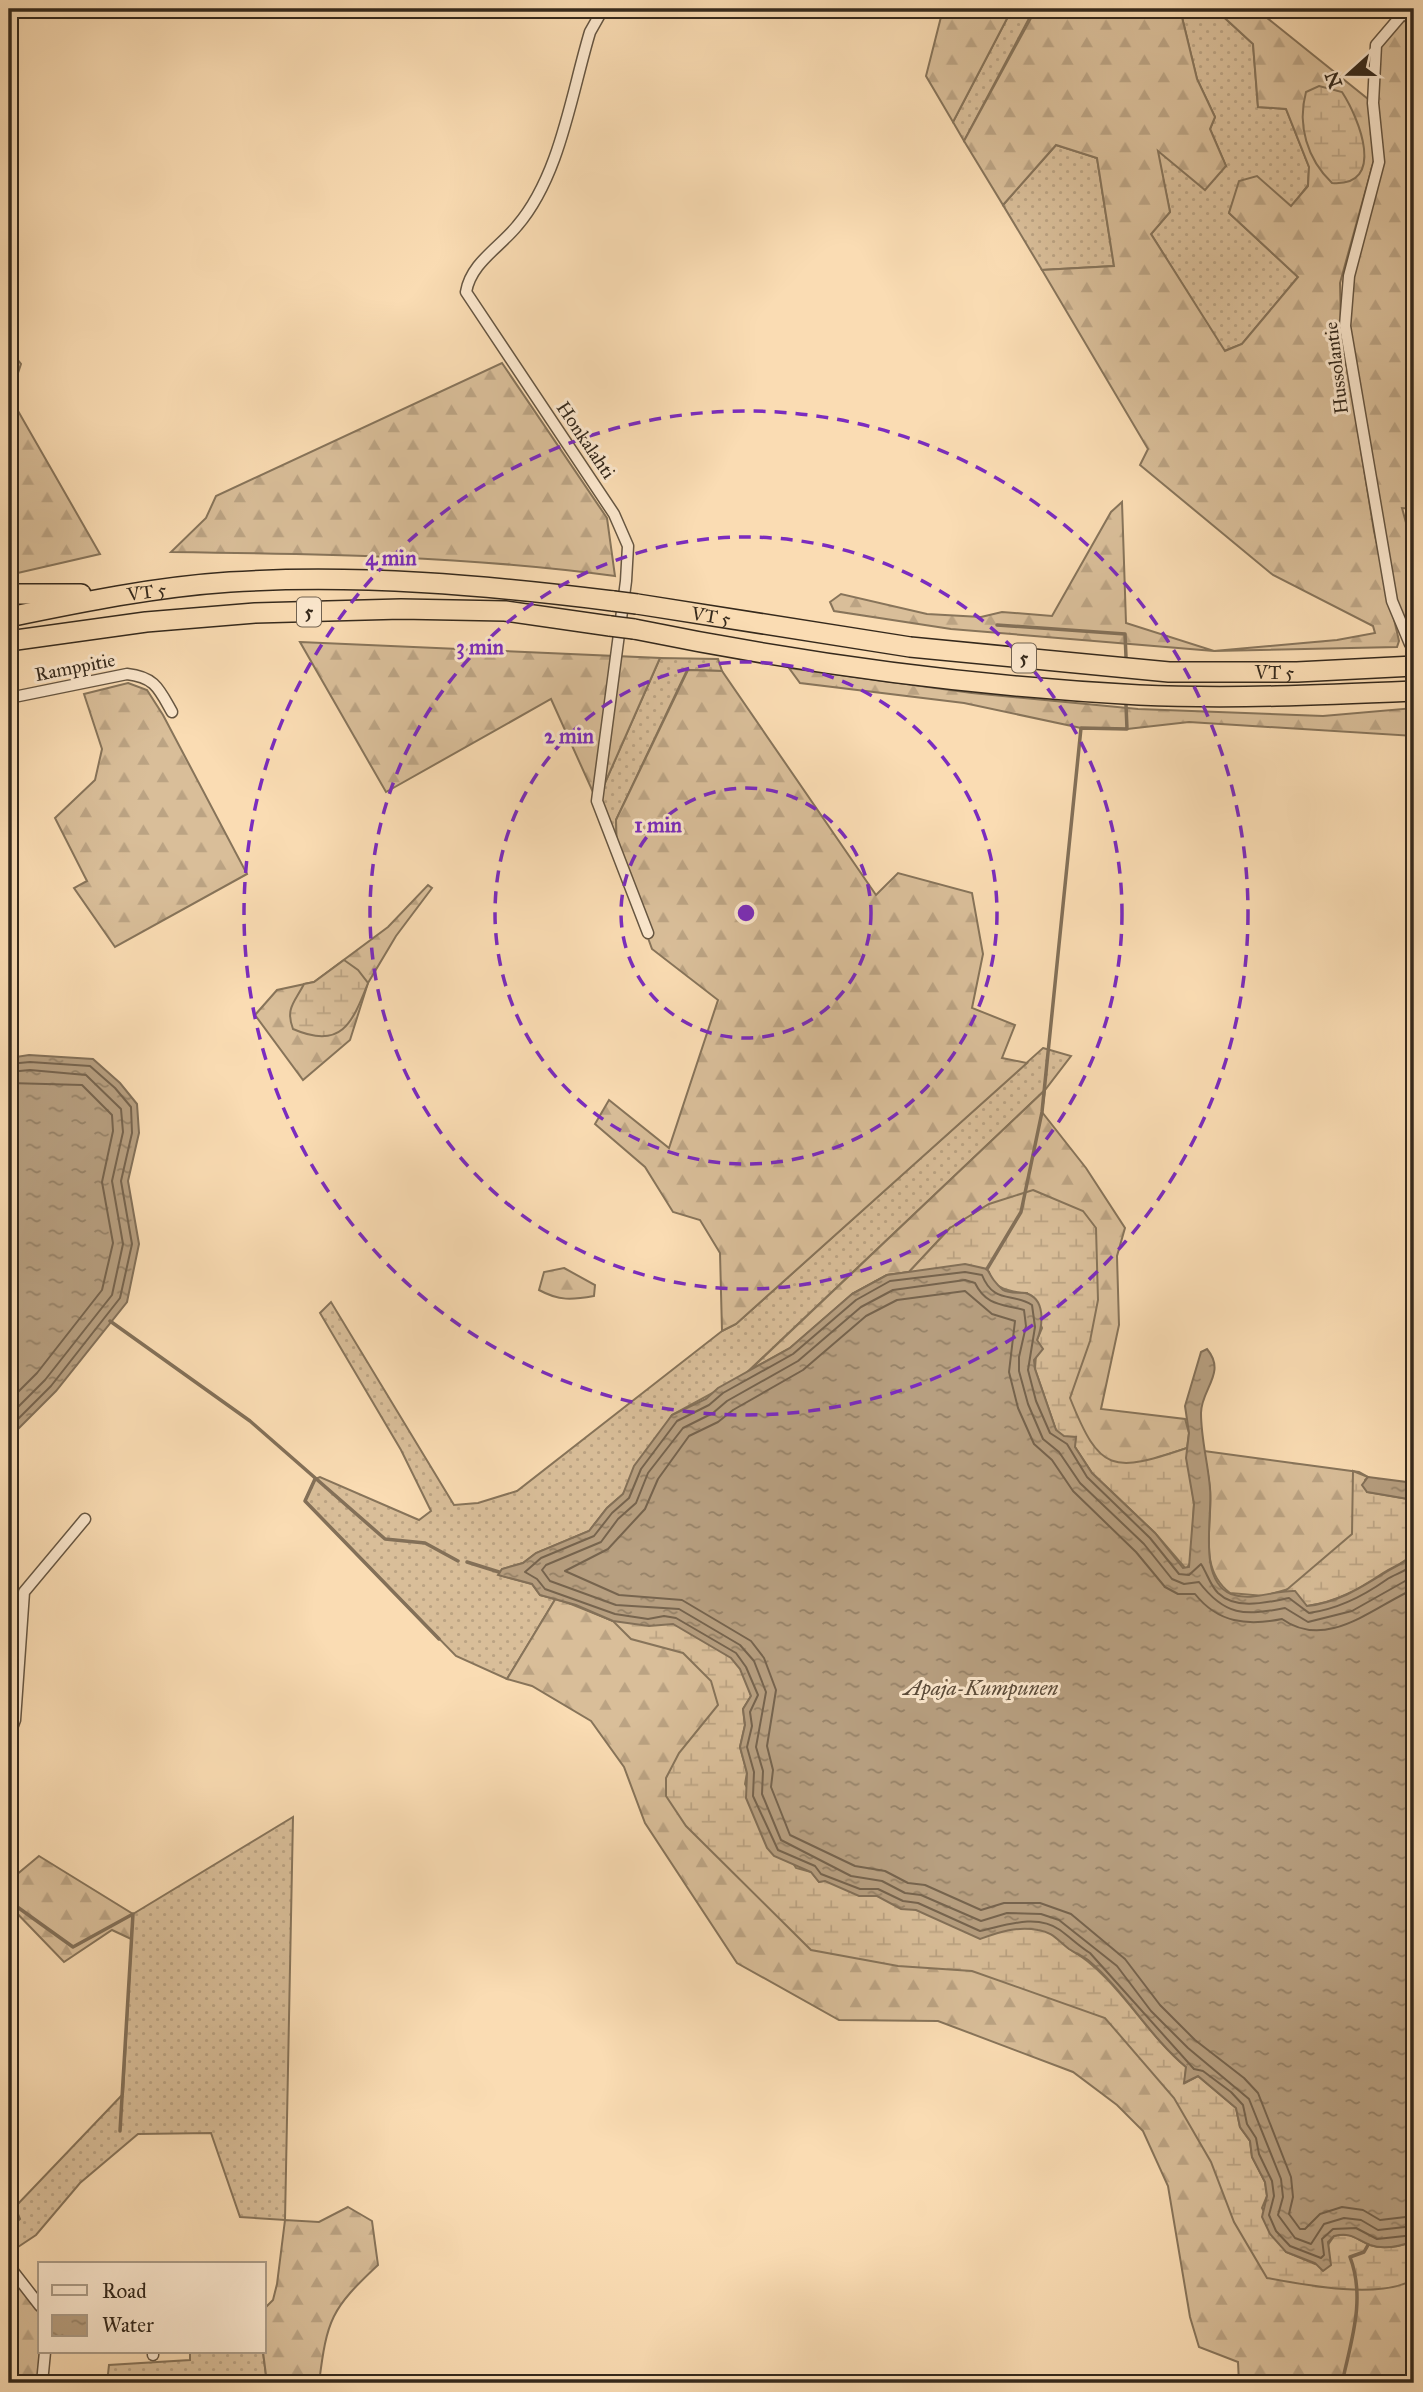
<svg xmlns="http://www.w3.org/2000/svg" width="1423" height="2392" viewBox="0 0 1423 2392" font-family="'IM FELL Great Primer',serif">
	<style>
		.grass { fill: url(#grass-dots); stroke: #87745a; stroke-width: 2 }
		.forest { fill: url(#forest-firs); stroke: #87745a; stroke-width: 2 }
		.wetland { fill: url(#wetland-marsh); stroke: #87745a; stroke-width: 2 }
		.water { fill: url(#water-ripples); stroke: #837058; stroke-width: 2 }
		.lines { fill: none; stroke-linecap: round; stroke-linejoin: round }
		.shore { stroke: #76644e; stroke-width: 2 }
		.stream { stroke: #837058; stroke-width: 3.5 }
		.minor-casing { stroke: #665642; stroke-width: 13 }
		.tertiary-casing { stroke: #665642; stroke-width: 15 }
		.motorway-casing { stroke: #35291c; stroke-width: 22 }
		.minor { stroke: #fce8ce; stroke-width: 10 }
		.tertiary { stroke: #fce8ce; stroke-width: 12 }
		.motorway { stroke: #fadcb3; stroke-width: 19 }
		.motorway-bridge-casing { stroke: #35291c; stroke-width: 22; stroke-linecap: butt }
		.motorway-bridge { stroke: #fadcb3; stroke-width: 19 }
		.ring { fill: none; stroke: #7b2cbf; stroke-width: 3.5; stroke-dasharray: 12 9 }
		.labels { text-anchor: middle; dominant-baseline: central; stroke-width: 6; stroke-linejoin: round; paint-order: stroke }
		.shield { fill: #fce8ce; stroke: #716251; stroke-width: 2 }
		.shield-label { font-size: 18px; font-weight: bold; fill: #35291c }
		.street-label { font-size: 19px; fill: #35291c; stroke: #fce8ce }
		.water-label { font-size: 21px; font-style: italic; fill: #5c4c3a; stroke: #fce8ce }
		.centre { fill: #7b2cbf; stroke: #fce8ce; stroke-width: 3.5 }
		.ring-label { font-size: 21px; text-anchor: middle; font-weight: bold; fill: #7b2cbf; stroke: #fce8ce; stroke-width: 6; stroke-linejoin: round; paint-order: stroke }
	</style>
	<defs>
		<pattern id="grass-dots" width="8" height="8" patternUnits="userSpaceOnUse" patternTransform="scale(1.75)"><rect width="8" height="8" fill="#d9be99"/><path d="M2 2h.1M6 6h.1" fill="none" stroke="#bba383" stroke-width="1.8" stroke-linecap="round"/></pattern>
		<pattern id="forest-firs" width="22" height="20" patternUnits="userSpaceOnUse" patternTransform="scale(1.75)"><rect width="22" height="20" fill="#d9be99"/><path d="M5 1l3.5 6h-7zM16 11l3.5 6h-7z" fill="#bba383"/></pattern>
		<pattern id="wetland-marsh" width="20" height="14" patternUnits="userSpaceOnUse" patternTransform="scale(1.75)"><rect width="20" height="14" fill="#d9be99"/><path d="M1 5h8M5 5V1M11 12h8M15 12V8" fill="none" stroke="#bba383"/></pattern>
		<pattern id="water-ripples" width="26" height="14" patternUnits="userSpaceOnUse" patternTransform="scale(1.75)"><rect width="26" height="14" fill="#b79f80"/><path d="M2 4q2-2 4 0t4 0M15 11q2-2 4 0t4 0" fill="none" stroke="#968268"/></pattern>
	</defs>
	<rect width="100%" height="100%" fill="#fadcb3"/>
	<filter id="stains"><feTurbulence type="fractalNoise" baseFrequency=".00286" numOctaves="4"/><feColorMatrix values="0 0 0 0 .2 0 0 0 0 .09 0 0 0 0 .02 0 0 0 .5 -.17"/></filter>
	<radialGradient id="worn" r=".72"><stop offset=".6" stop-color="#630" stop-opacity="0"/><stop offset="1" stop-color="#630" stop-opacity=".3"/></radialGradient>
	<g class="grass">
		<path d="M 1012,9 L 1034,9 L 964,141 L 953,122 Z"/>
		<path d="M 1180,9 L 1215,9 L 1253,44 L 1258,107 L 1286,109 L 1309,167 L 1308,185 L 1291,207 L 1234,199 L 1229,213 L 1298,277 L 1242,344 L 1224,351 L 1151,234 L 1170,212 L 1157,150 L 1226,166 L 1210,129 L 1215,117 L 1197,79 Z"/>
		<path d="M 1056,145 L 1097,158 L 1114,266 L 1042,270 L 1003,205 Z"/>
		<path d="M 660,658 L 718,659 L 722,671 L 687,670 L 616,820 L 617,852 L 597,801 Z"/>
		<path d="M 1043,1048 L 1071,1056 L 1045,1090 L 742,1377 L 672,1415 L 623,1494 L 607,1508 L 589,1531 L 536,1553 L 523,1563 L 502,1569 L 499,1575 L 532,1584 L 540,1595 L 556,1598 L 507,1679 L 456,1656 L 305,1501 L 315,1479 L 320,1477 L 419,1520 L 431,1511 L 401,1450 L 320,1313 L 331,1302 L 454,1505 L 478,1503 L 517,1491 L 722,1331 L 736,1324 Z"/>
		<path d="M 293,1817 L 285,2220 L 240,2217 L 211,2133 L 138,2134 L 80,2183 L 36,2235 L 9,2253 L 9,2229 L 20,2219 L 15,2207 L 123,2094 L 133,1914 Z"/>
		<path d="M 9,2266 L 11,2269 L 10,2320 L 13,2340 L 17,2342 L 15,2383 L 9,2383 Z"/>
		<path d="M 190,2352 L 263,2352 L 267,2383 L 107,2383 L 109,2365 L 190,2360 Z"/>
	</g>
	<g class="forest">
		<path d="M 943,9 L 1012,9 L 953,122 L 926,76 Z"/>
		<path d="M 1036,9 L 1180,9 L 1197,79 L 1215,117 L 1210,129 L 1226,166 L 1205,190 L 1158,151 L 1170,212 L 1151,234 L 1225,351 L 1242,344 L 1298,277 L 1229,213 L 1239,181 L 1257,176 L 1291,206 L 1308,186 L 1309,167 L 1286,109 L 1258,107 L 1253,44 L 1215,9 L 1256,9 L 1368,99 L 1374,160 L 1340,283 L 1341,326 L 1374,531 L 1399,641 L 1397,647 L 1214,651 L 951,629 L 834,611 L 830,602 L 841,594 L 927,614 L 981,617 L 1002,612 L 1052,616 L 1111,512 L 1122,502 L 1126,623 L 1214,651 L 1337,640 L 1375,633 L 1373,626 L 1273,575 L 1140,465 L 1148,449 L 1042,270 L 1114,266 L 1097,158 L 1056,145 L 1003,205 L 964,141 Z"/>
		<path d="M 1402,9 L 1414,9 L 1414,509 L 1402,508 L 1414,552 L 1414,645 L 1392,601 L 1345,326 L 1349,276 L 1379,162 L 1376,45 Z"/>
		<path d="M 9,358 L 17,359 L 21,364 L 10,397 L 100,554 L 9,575 L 9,519 L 12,516 L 9,498 Z"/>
		<path d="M 502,363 L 607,518 L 615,576 C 467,556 320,554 171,552 L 206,518 L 216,496 Z"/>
		<path d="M 300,642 L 660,658 L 597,801 L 551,699 L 386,792 Z"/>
		<path d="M 789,668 L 972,693 L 1138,709 L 1323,716 L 1414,708 L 1414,736 L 1189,722 L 1127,729 L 1081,728 L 964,703 L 800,683 Z"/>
		<path d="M 688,670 L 722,671 L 876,895 L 898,873 L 972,893 L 983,954 L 972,1008 L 1015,1025 L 1002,1058 L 1027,1063 L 736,1324 L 722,1331 L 720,1253 L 700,1220 L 673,1212 L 645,1167 L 595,1124 L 609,1100 L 669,1148 L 718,1000 L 652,949 L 617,852 L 616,820 Z"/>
		<path d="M 128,683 L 147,690 L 163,715 L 247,874 L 115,947 L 74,888 L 87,881 L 55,818 L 95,780 L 102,749 L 84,694 Z"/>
		<path d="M 428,885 L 432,888 L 396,936 L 368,983 L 350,1040 L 303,1080 L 255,1015 L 277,990 L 314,982 L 388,927 Z"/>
		<path d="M 1045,1090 L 1042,1112 L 1086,1168 L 1125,1228 L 1117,1256 L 1119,1325 L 1101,1409 L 1185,1419 L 1189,1433 L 1187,1448 L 1142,1463 L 1110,1491 L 950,1228 L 909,1272 L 887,1275 L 852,1294 L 790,1348 L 750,1370 Z"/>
		<path d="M 564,1268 L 595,1285 L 594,1296 C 572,1300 559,1301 539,1290 L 544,1272 Z"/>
		<path d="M 1204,1451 L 1359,1472 L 1368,1477 L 1364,1488 L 1414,1500 L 1414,1553 L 1264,1596 L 1230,1593 C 1197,1568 1213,1525 1210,1490 C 1209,1477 1206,1464 1204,1451 Z"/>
		<path d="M 556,1598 L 613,1621 L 649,1626 L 1068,1948 L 1286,2252 L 1315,2264 L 1414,2241 L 1414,2372 L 1407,2383 L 1239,2383 L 1238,2362 L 1199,2347 L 1190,2317 L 1168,2186 L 1143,2131 L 1117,2105 L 1073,2072 L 938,2021 L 839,2020 L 737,1963 L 645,1823 L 624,1767 L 591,1721 L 532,1686 L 507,1679 Z"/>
		<path d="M 39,1856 L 133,1914 L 131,1939 L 112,1930 L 64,1962 L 9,1905 L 9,1881 Z"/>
		<path d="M 348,2207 L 372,2221 L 378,2265 C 331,2309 327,2319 319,2383 L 267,2383 L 263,2352 L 264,2309 L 273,2300 L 277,2284 L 285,2220 L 319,2222 Z"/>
		<path d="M 11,2269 L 40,2306 L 42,2383 L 15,2383 L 10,2320 Z"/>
	</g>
	<g class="wetland">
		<path d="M 1319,86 L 1342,92 C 1359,118 1387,187 1332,183 C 1307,159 1297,125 1306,92 Z"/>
		<path d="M 344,960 L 358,970 L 368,983 C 352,1024 341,1050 293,1029 C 285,1008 295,1002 304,984 L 314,982 Z"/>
		<path d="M 1033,1190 L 1083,1211 L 1096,1228 L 1098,1300 L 1090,1341 L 1070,1398 C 1100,1473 1112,1473 1187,1448 L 1194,1504 L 1191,1562 L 1186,1569 L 1155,1533 L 1092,1473 L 1075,1447 L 1056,1430 L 1035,1369 L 1037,1340 L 1042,1328 L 1027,1293 C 1010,1292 993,1289 989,1272 L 852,1294 L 887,1275 L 909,1272 L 950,1228 L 989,1204 Z"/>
		<path d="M 1353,1471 L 1368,1477 L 1365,1480 L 1367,1492 L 1414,1500 L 1414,1553 C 1402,1565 1396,1565 1383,1573 C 1359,1589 1337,1602 1307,1606 L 1284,1592 L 1352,1534 Z"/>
		<path d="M 540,1595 L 641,1602 L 738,1652 L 751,1696 L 743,1709 L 745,1725 L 740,1747 L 747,1773 L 745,1784 L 796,1868 L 811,1872 L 819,1882 L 973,1847 L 1068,1948 C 1117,1976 1143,2031 1186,2067 L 1185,2083 L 1198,2076 L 1236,2108 L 1240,2127 L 1250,2141 L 1252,2157 L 1265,2182 L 1267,2196 L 1262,2208 L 1286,2252 L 1315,2264 L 1334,2236 C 1352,2232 1355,2239 1370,2245 C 1384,2250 1401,2246 1414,2241 L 1414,2279 C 1381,2300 1304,2285 1267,2278 L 1234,2222 L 1211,2162 L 1174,2098 L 1105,2018 L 972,1971 L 898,1966 L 811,1950 L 686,1826 L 666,1796 L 666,1778 L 679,1753 L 718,1705 L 711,1681 L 683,1653 L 631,1639 L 613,1621 L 576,1605 Z"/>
	</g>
	<g class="water">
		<path d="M 29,1055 L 93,1059 L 120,1083 L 137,1104 L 139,1133 L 128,1181 L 139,1244 L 127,1302 L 56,1391 L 9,1438 L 9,1058 Z"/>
		<path d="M 965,1264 L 987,1269 C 992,1278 995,1283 1003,1290 C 1009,1294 1018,1292 1025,1293 C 1046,1298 1043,1325 1037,1340 L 1043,1349 L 1034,1360 L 1035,1369 L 1056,1430 L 1064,1436 L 1076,1437 L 1075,1447 L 1092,1473 L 1155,1533 L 1183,1568 L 1189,1567 L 1194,1504 L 1186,1458 L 1189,1433 L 1185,1406 L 1201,1352 L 1207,1349 C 1227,1373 1201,1389 1201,1413 C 1201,1439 1208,1463 1210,1488 C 1213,1516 1197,1580 1231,1594 C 1253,1602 1273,1590 1295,1591 L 1307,1606 C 1336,1603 1359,1589 1383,1574 C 1396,1565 1402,1566 1414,1553 L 1414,2241 C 1401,2246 1384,2250 1370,2245 C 1355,2239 1352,2232 1334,2236 L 1328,2242 L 1331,2265 L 1323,2271 L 1315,2263 L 1286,2252 L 1270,2234 L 1262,2217 L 1267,2196 L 1265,2182 L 1252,2157 L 1250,2141 L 1240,2127 L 1236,2108 L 1198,2076 L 1184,2083 L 1186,2067 C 1148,2035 1125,1991 1088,1960 C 1082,1956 1075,1953 1069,1949 C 1058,1941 1053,1932 1038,1930 C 1017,1926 1000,1932 980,1939 L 916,1910 L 901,1909 L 877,1896 L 859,1896 L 825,1881 L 819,1882 L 811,1872 L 774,1856 L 767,1848 L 746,1798 L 747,1773 L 740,1747 L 745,1725 L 743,1709 L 751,1696 L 740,1669 L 731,1658 L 673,1624 L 649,1626 L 613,1621 L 576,1605 L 540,1595 L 532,1584 L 498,1575 L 502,1569 L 523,1563 L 536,1553 L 589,1531 L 607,1508 L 623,1494 L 634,1466 L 672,1415 L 706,1399 L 718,1388 L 790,1348 L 852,1294 L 887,1275 Z"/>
		<path d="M 1368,1477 L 1414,1483 L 1414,1500 L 1367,1492 L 1362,1485 Z"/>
	</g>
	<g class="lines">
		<g class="shore">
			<path d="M 9,1064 L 30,1062 L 90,1066 L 115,1088 L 131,1107 L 132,1133 L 121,1181 L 132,1244 L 120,1298 L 51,1386 L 9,1428"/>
			<path d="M 9,1072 L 30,1070 L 86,1075 L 121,1109 L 123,1132 L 112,1181 L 123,1244 L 112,1295 L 45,1380 L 9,1416"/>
			<path d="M 9,1083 L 82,1085 L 112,1115 L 113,1131 L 102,1182 L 113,1243 L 102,1290 L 37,1373 L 9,1401"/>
			<path d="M 1414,1563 C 1405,1573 1396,1573 1386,1580 C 1362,1597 1338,1609 1309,1613 L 1289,1598 C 1268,1602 1237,1611 1218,1593 C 1210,1585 1207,1573 1201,1564 L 1189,1575 L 1179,1574 L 1150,1538 L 1087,1477 L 1067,1444 L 1050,1433 L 1036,1401 L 1028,1370 L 1035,1327 L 1032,1305 C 1013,1292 994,1305 982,1275 L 965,1272 L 890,1281 L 856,1300 L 793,1354 L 723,1393 L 709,1405 L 677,1421 L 641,1469 L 629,1498 L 612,1513 L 594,1536 L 541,1558 L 525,1572 L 537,1579 L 545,1589 L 615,1614 L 648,1619 L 664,1616 L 676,1618 L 736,1653 L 746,1667 L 758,1695 L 750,1712 L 752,1726 L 747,1747 L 754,1772 L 753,1796 L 778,1850 L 815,1866 L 821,1874 L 860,1889 L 878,1889 L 903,1901 L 918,1903 L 980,1931 C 1004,1926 1036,1913 1060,1930 C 1071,1938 1079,1946 1090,1953 L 1194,2069 L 1203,2071 L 1231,2092 L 1243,2105 L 1247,2124 L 1256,2138 L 1259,2154 L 1272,2181 L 1274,2196 L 1269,2215 L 1276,2231 L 1290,2246 L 1321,2258 L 1324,2255 L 1322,2239 L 1333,2229 L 1356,2228 L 1377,2239 L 1414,2235"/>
			<path d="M 1414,1576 L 1352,1611 L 1308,1622 L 1285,1608 C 1244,1616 1225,1616 1199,1582 L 1184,1584 L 1172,1579 L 1144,1544 L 1080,1483 L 1059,1452 L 1043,1439 L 1028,1404 L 1019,1371 L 1019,1357 L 1026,1326 L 1024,1310 C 1003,1304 986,1306 975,1283 L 965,1280 L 893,1290 L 861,1307 L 798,1361 L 727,1401 L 713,1413 L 683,1428 L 648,1473 L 636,1503 L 618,1519 L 601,1542 L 546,1565 L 542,1570 L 550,1581 L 616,1605 L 679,1609 L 740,1645 L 754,1661 L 766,1692 L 756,1747 L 763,1771 L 762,1794 L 781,1840 L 851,1876 L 882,1881 L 905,1893 L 921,1895 L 981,1921 L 1007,1913 L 1041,1914 L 1059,1920 L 1117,1966 L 1151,2011 L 1188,2048 L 1249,2099 L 1281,2179 L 1283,2197 L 1278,2215 L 1295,2238 L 1311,2244 L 1324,2224 L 1344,2218 L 1361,2220 L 1378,2230 L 1414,2226"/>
			<path d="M 1414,1589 C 1373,1607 1327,1651 1282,1619 C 1247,1626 1218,1623 1195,1594 L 1178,1594 L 1165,1587 L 1136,1552 L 1073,1491 L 1052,1460 L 1034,1444 L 1018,1408 L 1009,1372 L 1015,1321 L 992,1314 L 965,1291 L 897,1300 L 866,1316 L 803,1370 L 733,1410 L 718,1422 L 689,1436 L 658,1479 L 645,1509 L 608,1549 L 565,1571 L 619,1595 L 682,1600 L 751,1641 L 764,1658 L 776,1690 L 767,1746 L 773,1770 L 771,1787 L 790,1835 L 855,1866 L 885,1871 L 908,1883 L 925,1885 L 981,1910 L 1004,1903 L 1040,1903 L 1071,1914 L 1125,1959 L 1160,2005 L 1195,2040 L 1244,2078 L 1258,2093 L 1291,2177 L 1293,2197 L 1289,2214 L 1300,2229 L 1305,2229 L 1320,2214 L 1342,2207 L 1363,2210 L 1380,2220 L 1414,2216"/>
		</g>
		<g class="stream">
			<path d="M 997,625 L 1125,634 L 1126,657"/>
			<path d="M 987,1269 L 1021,1212 L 1042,1112 L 1081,728 L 1127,729 L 1126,705"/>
			<path d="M 110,1321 L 250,1421 L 385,1539 L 425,1543 L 458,1561"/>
			<path d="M 315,1479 L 305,1501 L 439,1639"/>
			<path d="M 467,1562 L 499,1572"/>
			<path d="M 9,1901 L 73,1947 L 133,1914 L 120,2131"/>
			<path d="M 1342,2383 C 1351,2341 1366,2299 1350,2257 L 1364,2252 L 1368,2245"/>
		</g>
		<g class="minor-casing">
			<g id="minor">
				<path d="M 603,9 L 590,32 C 571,95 560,176 517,226 C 499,248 471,263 466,292 L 614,514 L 628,546 L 626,581 L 597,801 L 648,933"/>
				<path d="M 1405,11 L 1376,45 L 1373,103 L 1379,162 L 1349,276 L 1345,326 L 1392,601 L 1410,644"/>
				<path d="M 9,698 L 127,674 C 155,677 159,689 172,712"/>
				<path d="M 9,1736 L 15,1720 L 24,1592 L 85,1519"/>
				<path d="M 9,2266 L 40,2306"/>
				<path d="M 153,2355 L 153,2352"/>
				<path d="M 42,2383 L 45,2352"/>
			</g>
		</g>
		<g class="tertiary-casing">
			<path id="tertiary" d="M 1402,9 L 1414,21"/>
		</g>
		<g class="motorway-casing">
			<g id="motorway">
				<path d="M 9,594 L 81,594"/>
				<path id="s1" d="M 637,604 L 910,647 L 1169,672 L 1297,672 L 1414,666"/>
				<path id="s2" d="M 9,617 C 82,602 155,587 230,582 C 358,574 486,585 613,601"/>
				<path d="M 634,629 C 800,663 969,686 1139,695 C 1230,699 1323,695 1414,691"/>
				<path d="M 9,641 L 146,622 L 255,613 L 401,609 L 505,611 L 610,626"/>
			</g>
		</g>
		<use href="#minor" class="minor"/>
		<use href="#tertiary" class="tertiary"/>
		<use href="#motorway" class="motorway"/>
		<g class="motorway-bridge-casing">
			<g id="motorway-bridge">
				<path d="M 613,601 L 637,604"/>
				<path d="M 610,626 L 634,629"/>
			</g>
		</g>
		<use href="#motorway-bridge" class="motorway-bridge"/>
	</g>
	<g class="ring">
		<circle cx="746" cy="913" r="125"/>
		<circle cx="746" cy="913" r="251"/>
		<circle cx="746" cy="913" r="376"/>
		<circle cx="746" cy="913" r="502"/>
	</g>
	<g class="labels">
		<g class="shield">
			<rect x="297" y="597.5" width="24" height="29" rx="5"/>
			<rect x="1012" y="643.5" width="24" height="29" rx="5"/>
		</g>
		<g class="shield-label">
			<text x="309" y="612">5</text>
			<text x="1024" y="658">5</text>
		</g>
		<g class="street-label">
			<text transform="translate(1336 368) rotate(-97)">Hussolantie</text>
			<text transform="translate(586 440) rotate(56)">Honkalahti</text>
			<text stroke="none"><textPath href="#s2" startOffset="140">VT 5</textPath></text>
			<text stroke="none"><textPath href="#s1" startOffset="75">VT 5</textPath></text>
			<text transform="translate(75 667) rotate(-11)">Ramppitie</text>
			<text stroke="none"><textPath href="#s1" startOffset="642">VT 5</textPath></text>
		</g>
		<g class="water-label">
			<text x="981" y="1688">Apaja-Kumpunen</text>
		</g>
	</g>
	<circle cx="746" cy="913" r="10" class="centre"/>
	<g class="ring-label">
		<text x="391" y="565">4 min</text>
		<text x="480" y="654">3 min</text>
		<text x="569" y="743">2 min</text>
		<text x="658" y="832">1 min</text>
	</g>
	<rect width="1423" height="2392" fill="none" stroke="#fadcb3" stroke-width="35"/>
	<rect x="10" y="10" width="1402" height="2371" fill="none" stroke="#35291c" stroke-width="3.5"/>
	<rect x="18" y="18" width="1388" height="2357" fill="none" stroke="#35291c" stroke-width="2"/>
	<rect x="38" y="2262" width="228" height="91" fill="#fce8ce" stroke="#ac9c87" stroke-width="2"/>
	<rect x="52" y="2285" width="35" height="10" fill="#fce8ce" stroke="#ac9c87" stroke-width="2"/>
	<text x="102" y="2298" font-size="21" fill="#35291c">Road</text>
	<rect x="52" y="2315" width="35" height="21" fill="url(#water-ripples)" stroke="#ac9c87" stroke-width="2"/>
	<text x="102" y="2332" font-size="21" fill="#35291c">Water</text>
	<g transform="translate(1349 74) rotate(249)" stroke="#fce8ce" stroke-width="5" paint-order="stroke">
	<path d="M0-5L12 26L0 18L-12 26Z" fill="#35291c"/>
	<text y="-10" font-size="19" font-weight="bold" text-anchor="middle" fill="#35291c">N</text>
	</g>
	<rect width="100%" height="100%" filter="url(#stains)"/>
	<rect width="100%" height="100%" fill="url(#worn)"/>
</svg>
